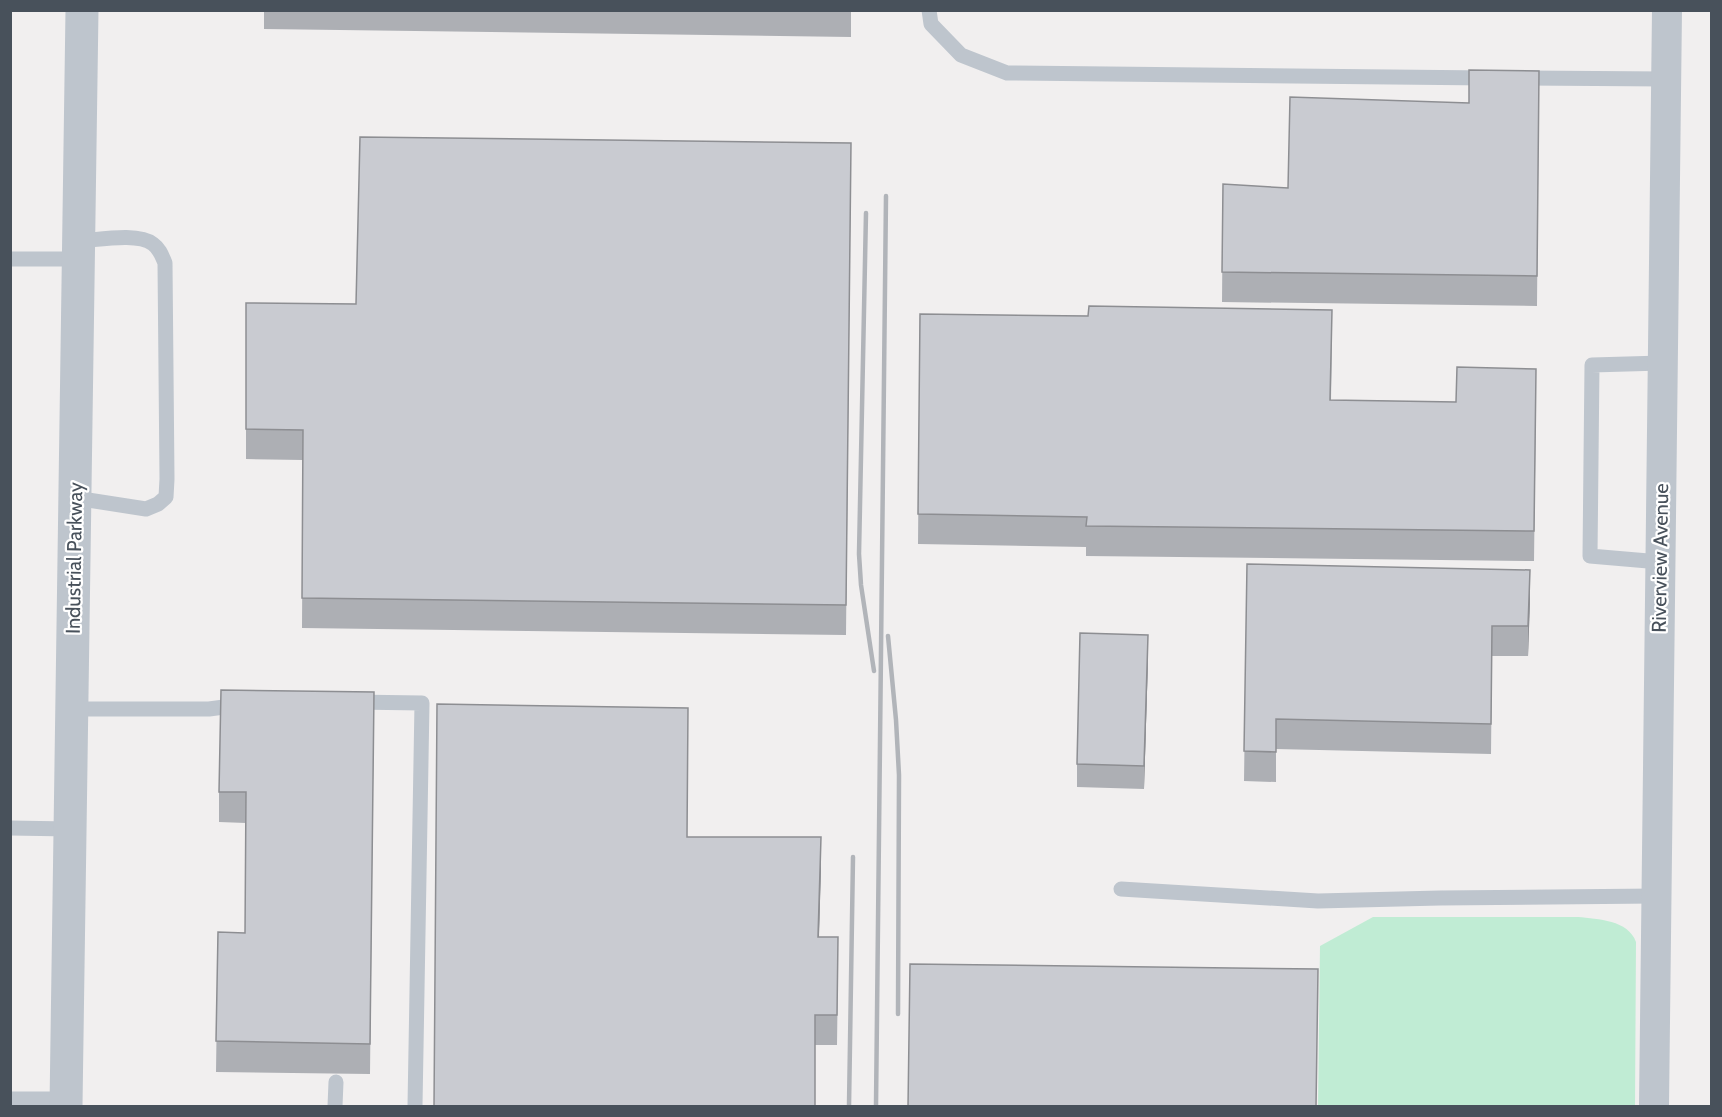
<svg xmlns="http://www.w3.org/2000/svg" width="1722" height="1117" viewBox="0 0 1722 1117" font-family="Cabin,sans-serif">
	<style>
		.green { fill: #c0ecd4 }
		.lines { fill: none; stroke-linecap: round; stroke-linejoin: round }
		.service { stroke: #bec5cd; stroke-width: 15 }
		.minor { stroke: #bec5cd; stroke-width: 30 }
		.tertiary { stroke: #bec5cd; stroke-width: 33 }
		.rail { stroke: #b1b4b9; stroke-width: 4.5 }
		.wall { fill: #adafb4 }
		.shaded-wall { fill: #8d8e92 }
		.building { fill: #c9cbd1; stroke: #8d8e92; stroke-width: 1.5 }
		.labels { text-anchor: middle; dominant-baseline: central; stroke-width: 4.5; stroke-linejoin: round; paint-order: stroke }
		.street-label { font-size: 20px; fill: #48515b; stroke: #fff }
	</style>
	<rect width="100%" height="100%" fill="#f1efef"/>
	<path class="green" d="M 1373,917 L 1578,917 C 1598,919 1628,920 1636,942 L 1635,1106 L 1318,1106 L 1320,946 Z"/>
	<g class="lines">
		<g class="service">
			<path d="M 929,10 L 931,24 L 961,55 L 1007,73 L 1489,78"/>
			<path d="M 1519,78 L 1666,79"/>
			<path d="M 10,259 L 79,259"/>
			<path d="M 75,498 L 146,509 L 158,504 L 166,497 L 167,479 L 165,263 C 162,256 160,249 153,244 C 138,232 98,240 79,241"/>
			<path d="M 1660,562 L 1590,556 L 1592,365 L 1662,363"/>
			<path d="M 353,702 L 422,703 L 415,1106"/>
			<path d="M 72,709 L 209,709 L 239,705"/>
			<path d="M 10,828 L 70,829"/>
			<path d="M 1121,889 L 1318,901 L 1440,898 L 1656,896"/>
			<path d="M 10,1099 L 66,1099"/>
			<path d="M 335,1106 L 336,1082"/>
		</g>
		<path class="minor" d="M 1654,1106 L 1667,10"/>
		<path class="tertiary" d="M 66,1106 L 82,10"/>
		<g class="rail">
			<path d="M 866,213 L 859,554 L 861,585 L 874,671"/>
			<path d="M 888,636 L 896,720 L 899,775 L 898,1014"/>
			<path d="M 849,1106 L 853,857"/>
			<path d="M 876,1106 L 886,196"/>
		</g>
	</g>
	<g class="wall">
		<path d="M 264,10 L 851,10 L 851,37 L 264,29 Z"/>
		<path d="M 1539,71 L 1537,306 L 1222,302 L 1223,184 L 1288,188 Z"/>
		<path d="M 851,143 L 846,635 L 302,628 L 303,460 L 246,459 L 246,303 L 356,304 Z"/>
		<path d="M 920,314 L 1332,340 L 1331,400 L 1456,402 L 1536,399 L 1534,561 L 1086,556 L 1086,547 L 918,544 Z"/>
		<path d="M 1247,564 L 1530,600 L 1528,656 L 1492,656 L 1491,754 L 1276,749 L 1276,782 L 1244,781 Z"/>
		<path d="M 1148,659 L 1144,789 L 1077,787 L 1077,764 Z"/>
		<path d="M 374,692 L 370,1074 L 216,1072 L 218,932 L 245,933 L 246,823 L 219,822 L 219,792 Z"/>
		<path d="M 687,837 L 821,867 L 819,937 L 838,967 L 837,1045 L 815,1045 Z"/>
	</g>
	<g class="shaded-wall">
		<path d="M 1530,570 L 1530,600 L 1528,656 L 1528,626 Z"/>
		<path d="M 1148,635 L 1148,659 L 1144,789 L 1144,766 Z"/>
		<path d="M 821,837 L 821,867 L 818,967 L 818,937 Z"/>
	</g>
	<g class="building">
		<path d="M 1469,70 L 1539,71 L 1537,276 L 1222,272 L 1223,184 L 1288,188 L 1290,97 L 1469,103 Z"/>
		<path d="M 360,137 L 851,143 L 846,605 L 302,598 L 303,430 L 246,429 L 246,303 L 356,304 Z"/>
		<path d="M 1089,306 L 1332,310 L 1330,400 L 1456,402 L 1457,367 L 1536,369 L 1534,531 L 1086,526 L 1087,517 L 918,514 L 920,314 L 1088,316 Z"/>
		<path d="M 1247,564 L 1530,570 L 1528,626 L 1492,626 L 1491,724 L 1276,719 L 1276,752 L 1244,751 Z"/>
		<path d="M 1080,633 L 1148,635 L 1144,766 L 1077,764 Z"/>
		<path d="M 221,690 L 374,692 L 370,1044 L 216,1041 L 218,932 L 245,933 L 246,792 L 219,792 Z"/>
		<path d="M 437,704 L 688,708 L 687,837 L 821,837 L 818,937 L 838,937 L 837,1015 L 815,1015 L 815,1107 L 434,1107 Z"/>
		<path d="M 910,964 L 1318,969 L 1316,1107 L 908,1107 Z"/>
	</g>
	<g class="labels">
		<g class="street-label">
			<text transform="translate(74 558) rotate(-89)">Industrial Parkway</text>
			<text transform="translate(1660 558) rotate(-89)">Riverview Avenue</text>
		</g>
	</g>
	<rect width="1722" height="1117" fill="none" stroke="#48515b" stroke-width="24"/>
</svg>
